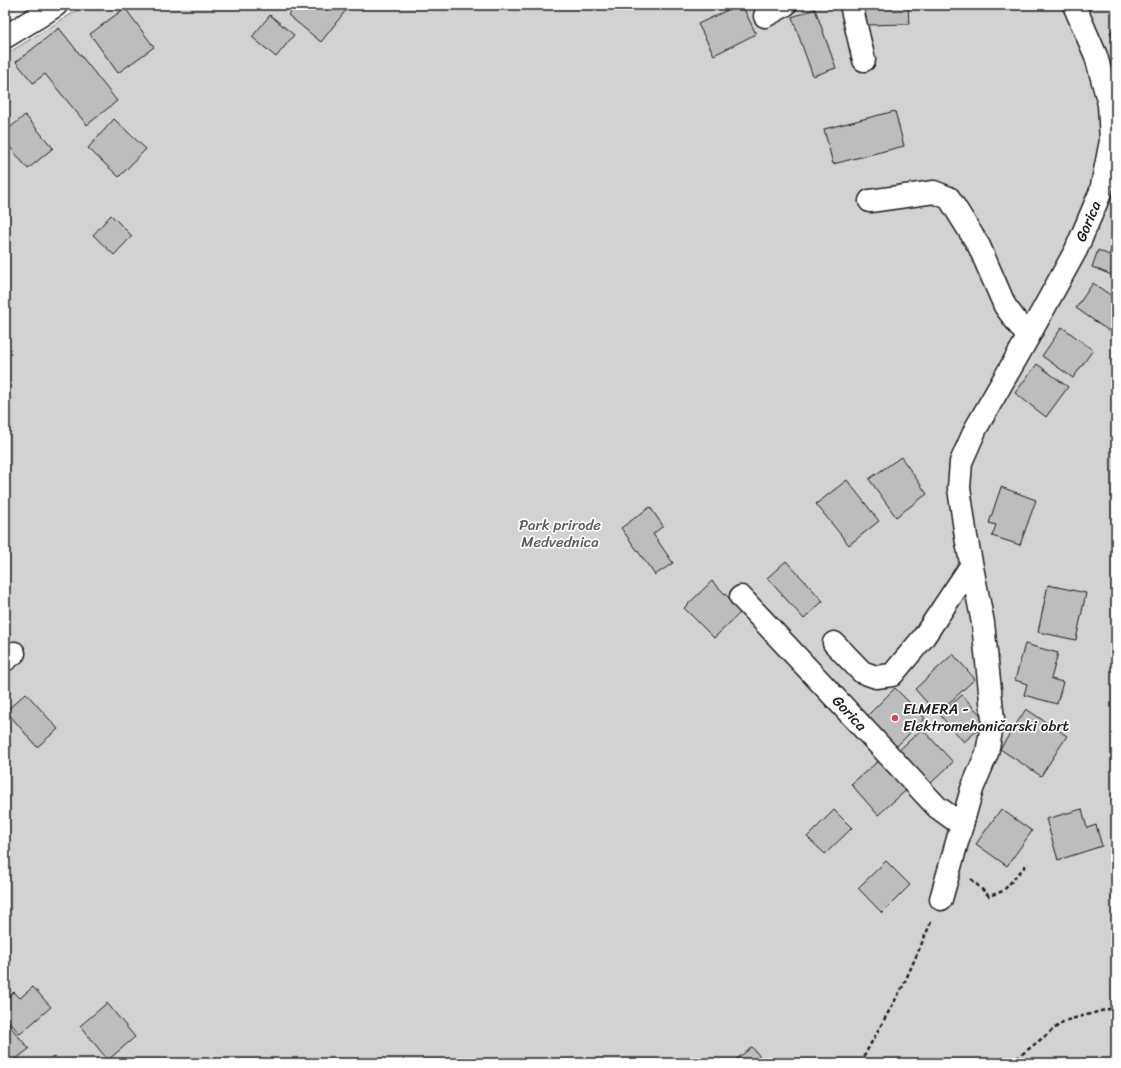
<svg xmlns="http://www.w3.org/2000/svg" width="1121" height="1068" viewBox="0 0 1121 1068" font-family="Sriracha,sans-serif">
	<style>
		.green { fill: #d2d2d2; stroke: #777 }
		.building { fill: #bdbdbd; stroke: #1c1c1c }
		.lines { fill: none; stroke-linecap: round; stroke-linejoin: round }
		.street-casing { stroke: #1c1c1c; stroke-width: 25 }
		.secondary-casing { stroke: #1c1c1c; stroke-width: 25 }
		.path { stroke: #1c1c1c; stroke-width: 2.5; stroke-dasharray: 4 3; stroke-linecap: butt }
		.street { stroke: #fff; stroke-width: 22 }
		.secondary { stroke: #fff; stroke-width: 22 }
		.poi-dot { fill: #d1495b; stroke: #fff; stroke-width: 1.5 }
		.labels { text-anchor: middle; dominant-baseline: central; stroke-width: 3.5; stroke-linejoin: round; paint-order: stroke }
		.street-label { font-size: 15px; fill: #1c1c1c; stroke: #fff }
		.park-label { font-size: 15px; fill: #5c5c5c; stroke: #fff }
		.poi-label { font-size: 15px; fill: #1c1c1c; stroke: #fff; text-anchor: start }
	</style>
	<rect width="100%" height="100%" fill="#f2f2f2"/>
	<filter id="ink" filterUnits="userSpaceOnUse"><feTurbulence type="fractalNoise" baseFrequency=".025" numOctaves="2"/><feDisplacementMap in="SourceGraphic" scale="8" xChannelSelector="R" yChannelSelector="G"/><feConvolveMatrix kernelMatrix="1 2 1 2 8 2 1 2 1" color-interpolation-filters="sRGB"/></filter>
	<g filter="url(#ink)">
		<path class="green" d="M 86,5 L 1116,5 L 1116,1063 L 5,1063 L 5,55 Z"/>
		<g class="building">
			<path d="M 296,5 L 350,5 L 321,42 L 288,15 Z"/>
			<path d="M 738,5 L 742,5 L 756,34 L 714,55 L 698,24 Z"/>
			<path d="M 864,5 L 908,5 L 909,24 L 865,25 Z"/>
			<path d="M 125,8 L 154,47 L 118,73 L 90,34 Z"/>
			<path d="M 815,9 L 836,68 L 813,76 L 792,17 Z"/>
			<path d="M 270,15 L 294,35 L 276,57 L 252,37 Z"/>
			<path d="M 59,28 L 117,101 L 87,125 L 45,74 L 33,83 L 16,62 Z"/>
			<path d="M 1116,30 L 1116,45 L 1110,32 Z"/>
			<path d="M 895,111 L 904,146 L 833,164 L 824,129 Z"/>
			<path d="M 25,115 L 53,148 L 28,169 L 5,141 L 5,132 Z"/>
			<path d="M 114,119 L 146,149 L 119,177 L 88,148 Z"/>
			<path d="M 111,215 L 132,236 L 114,255 L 93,235 Z"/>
			<path d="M 1116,237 L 1116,272 L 1114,276 L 1092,267 L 1098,250 L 1109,255 Z"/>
			<path d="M 1093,283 L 1116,299 L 1116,322 L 1109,331 L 1076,308 Z"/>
			<path d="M 1062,327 L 1093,350 L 1073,378 L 1042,356 Z"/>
			<path d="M 1037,364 L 1068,387 L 1046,417 L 1015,393 Z"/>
			<path d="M 901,457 L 927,494 L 896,517 L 869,479 Z"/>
			<path d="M 847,480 L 879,521 L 849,545 L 816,504 Z"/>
			<path d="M 1001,487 L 1036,500 L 1020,545 L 992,536 L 996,525 L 989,523 Z"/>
			<path d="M 650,507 L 663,526 L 653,534 L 673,563 L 655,575 L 621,528 Z"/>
			<path d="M 786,561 L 823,601 L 804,619 L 767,578 Z"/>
			<path d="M 712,581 L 742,611 L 714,638 L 684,608 Z"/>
			<path d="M 1048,585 L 1086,593 L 1076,640 L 1038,632 Z"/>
			<path d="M 1025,644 L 1058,653 L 1051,679 L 1063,682 L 1057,704 L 1024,695 L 1027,684 L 1015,680 Z"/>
			<path d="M 953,654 L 975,679 L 937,714 L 915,689 Z"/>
			<path d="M 895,688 L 925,718 L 895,748 L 865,718 Z"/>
			<path d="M 26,693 L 58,729 L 37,747 L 6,711 Z"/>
			<path d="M 962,695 L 987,722 L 964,742 L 940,715 Z"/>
			<path d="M 1026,709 L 1067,736 L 1041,776 L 1000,749 Z"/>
			<path d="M 922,729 L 953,762 L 930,784 L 898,751 Z"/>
			<path d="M 882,758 L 909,788 L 878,815 L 851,784 Z"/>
			<path d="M 1001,809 L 1032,831 L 1007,866 L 976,844 Z"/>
			<path d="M 1082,809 L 1087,828 L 1096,825 L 1102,846 L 1058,860 L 1046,819 Z"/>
			<path d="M 834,810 L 852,828 L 825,854 L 807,837 Z"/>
			<path d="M 886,861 L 910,885 L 882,913 L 858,888 Z"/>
			<path d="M 33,987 L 51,1007 L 20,1034 L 5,1017 L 5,1000 L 14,992 L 20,998 Z"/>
			<path d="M 107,1003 L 135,1037 L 108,1060 L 80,1026 Z"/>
			<path d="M 5,1020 L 29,1049 L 12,1062 L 5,1054 Z"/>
			<path d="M 752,1047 L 765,1063 L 734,1063 L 733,1062 Z"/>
		</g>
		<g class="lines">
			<g class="street-casing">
				<g id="street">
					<path d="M 851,5 L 864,60"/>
					<path d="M 765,16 L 785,5"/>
					<path d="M 870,201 L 934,192 L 949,198 L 979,246 L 1005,306 L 1028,337"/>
					<path id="s1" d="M 741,597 L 937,807 L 962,825"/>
					<path d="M 834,643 L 862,672 L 876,677 L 892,675 L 923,638 L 971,566"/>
					<path d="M 5,660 L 14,653"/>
					<path id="s2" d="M 941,899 L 972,789 L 987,753 L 993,720 L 983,623 L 966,537 L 959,488 L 961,462 L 976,428 L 1022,348 L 1076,250 L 1101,191 L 1111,141 L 1109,104 L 1096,56 L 1074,5"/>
				</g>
			</g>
			<g class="secondary-casing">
				<path id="secondary" d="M 5,37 L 41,15 L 56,5"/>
			</g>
			<g class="path">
				<path d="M 971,879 L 989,896 L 1003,891 L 1028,863"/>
				<path d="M 860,1063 L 903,986 L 932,920"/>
				<path d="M 1011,1063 L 1064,1021 L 1116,1007"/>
			</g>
			<use href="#street" class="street"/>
			<use href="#secondary" class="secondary"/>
		</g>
	</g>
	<circle class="poi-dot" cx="895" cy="718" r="4"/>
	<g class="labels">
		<g class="street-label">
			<text stroke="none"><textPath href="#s2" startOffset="720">Gorica</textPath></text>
			<text stroke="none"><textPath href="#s1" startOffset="159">Gorica</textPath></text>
		</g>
		<g class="park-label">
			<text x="560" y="525">Park prirode<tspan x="560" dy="17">Medvednica</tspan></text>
		</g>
		<g class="poi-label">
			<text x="903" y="709">ELMERA -<tspan x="903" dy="17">Elektromehaničarski obrt</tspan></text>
		</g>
	</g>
	<rect width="1121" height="1068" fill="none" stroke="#fff" stroke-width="20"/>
	<rect x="10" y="10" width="1101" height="1048" fill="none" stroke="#1c1c1c" stroke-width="1.5" filter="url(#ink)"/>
</svg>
